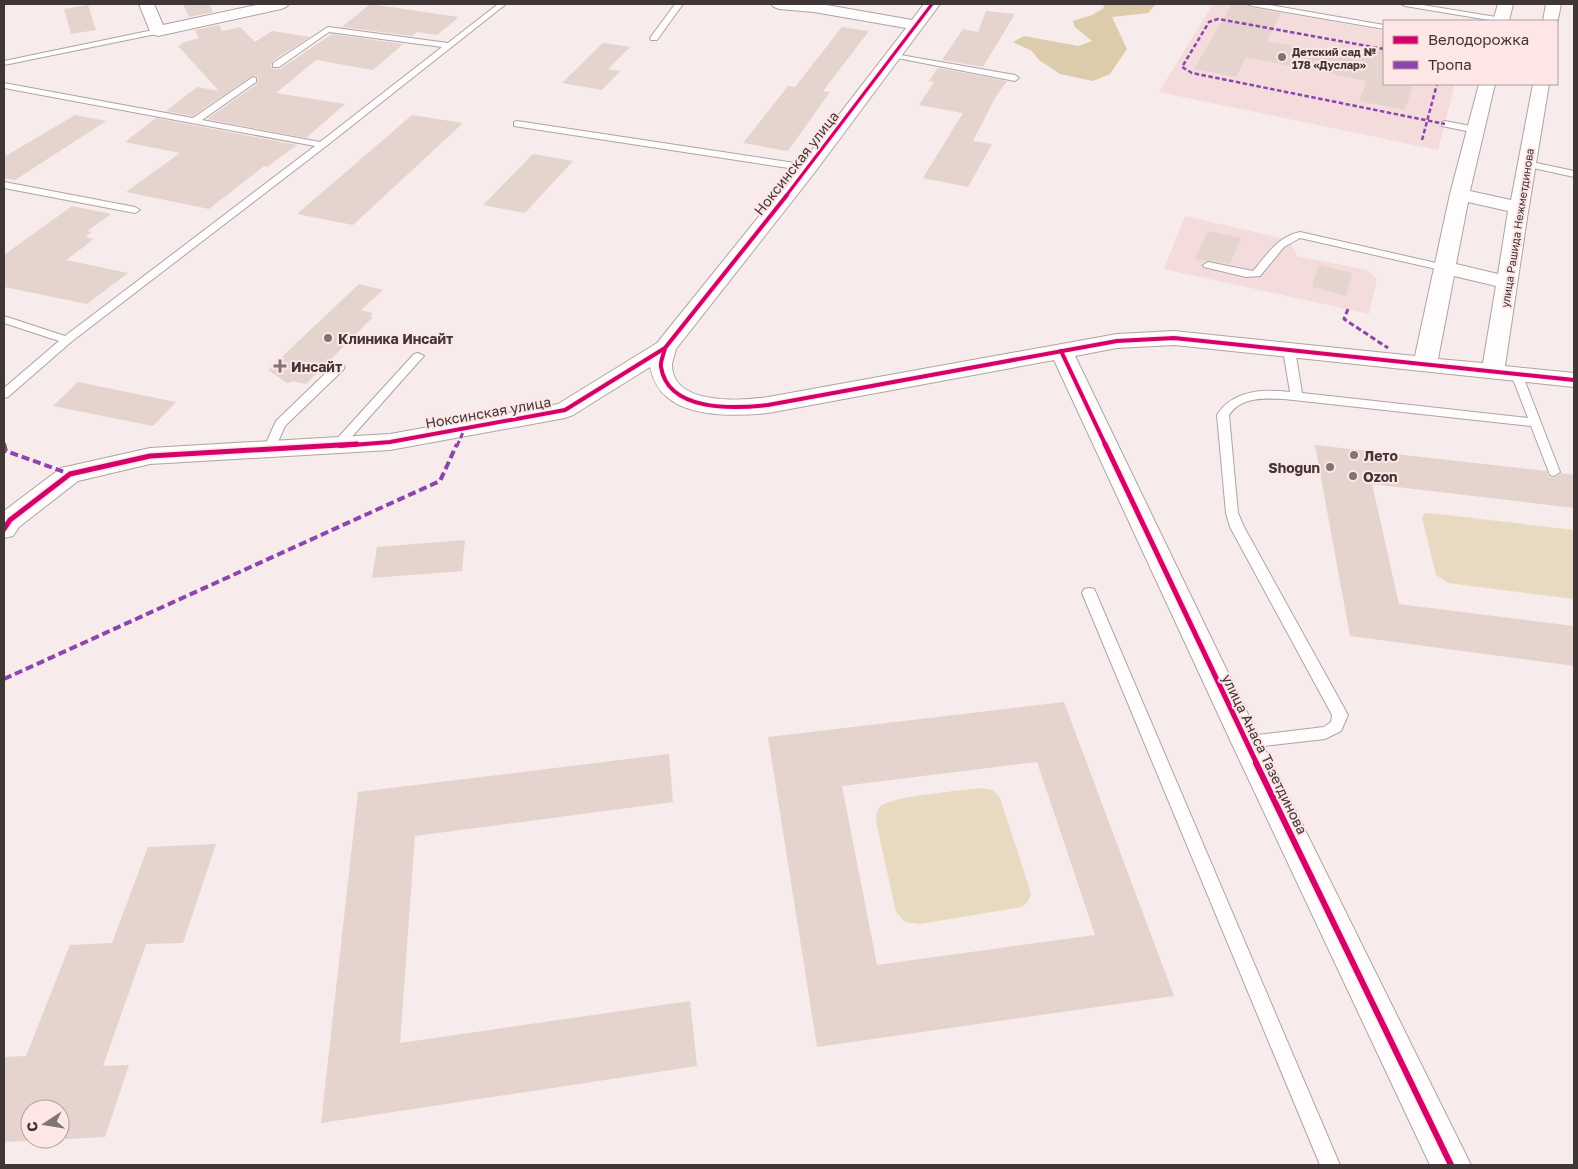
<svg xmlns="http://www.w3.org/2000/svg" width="1578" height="1169" viewBox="0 0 1578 1169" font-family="'Golos Text',sans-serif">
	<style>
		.built { fill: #f3dcdb }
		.green { fill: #e8dac1 }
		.forest { fill: #ddccac }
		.building { fill: #e4d4cd; fill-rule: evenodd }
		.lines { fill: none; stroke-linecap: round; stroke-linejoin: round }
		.service-casing { stroke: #aea4a4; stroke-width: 2 }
		.minor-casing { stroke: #aea4a4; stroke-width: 2 }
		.service { fill: #fefcfc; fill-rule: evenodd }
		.minor { fill: #fefcfc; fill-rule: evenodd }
		.quiet-far2 { stroke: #8e44ad; stroke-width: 2.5; stroke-dasharray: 4.5 2.5; stroke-linecap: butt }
		.quiet-far1 { stroke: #8e44ad; stroke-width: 3; stroke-dasharray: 5.5 3; stroke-linecap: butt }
		.quiet { stroke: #8e44ad; stroke-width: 4; stroke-dasharray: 8 4; stroke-linecap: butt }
		.cycleway-far3-casing { stroke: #fde6e5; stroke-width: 5 }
		.cycleway-far2-casing { stroke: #fde6e5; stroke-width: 6 }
		.cycleway-far1-casing { stroke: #fde6e5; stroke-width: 8 }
		.cycleway-casing { stroke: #fde6e5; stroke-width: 9 }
		.cycleway-far3 { stroke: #d6006c; stroke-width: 3 }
		.cycleway-far2 { stroke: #d6006c; stroke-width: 4 }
		.cycleway-far1 { stroke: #d6006c; stroke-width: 5 }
		.cycleway { stroke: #d6006c; stroke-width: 6 }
		.poi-dot { fill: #7f7575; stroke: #fde6e5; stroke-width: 2 }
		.labels { text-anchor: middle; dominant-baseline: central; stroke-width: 4; stroke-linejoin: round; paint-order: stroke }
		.far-poi-label { font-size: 11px; font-weight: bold; fill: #3f3635; stroke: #fde6e5; text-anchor: start }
		.far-street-label { font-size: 11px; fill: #3f3635; stroke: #fde6e5 }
		.street-label { font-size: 14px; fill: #3f3635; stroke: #fde6e5 }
		.poi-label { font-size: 14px; font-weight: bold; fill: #3f3635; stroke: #fde6e5; text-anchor: start }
	</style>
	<rect width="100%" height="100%" fill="#f7ebeb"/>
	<g class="built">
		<path d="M 1213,4 L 1235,4 L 1384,31 L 1384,84 L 1455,84 L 1438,150 L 1159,92 Z"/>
		<path d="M 1185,216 L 1289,240 L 1297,256 L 1367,270 L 1377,279 L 1369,314 L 1164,269 Z"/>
	</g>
	<g class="green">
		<path d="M 1429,513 L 1574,530 L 1574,599 L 1448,583 L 1436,575 L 1422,518 L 1424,514 Z"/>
		<path d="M 980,788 L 993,790 L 1000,798 L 1031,893 C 1029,902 1025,907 1016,908 L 919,924 L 905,922 L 896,912 L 877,826 C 876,819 875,813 880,807 C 890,796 961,791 980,788 Z"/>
	</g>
	<path class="forest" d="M 1103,4 L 1156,4 L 1148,13 L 1112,17 L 1127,49 L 1110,74 L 1093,81 L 1060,74 L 1039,60 L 1032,51 L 1013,42 L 1024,36 L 1078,46 L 1092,41 L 1075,27 L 1073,21 L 1092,15 L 1104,8 Z"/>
	<g class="building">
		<path d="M 183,4 L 209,4 L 213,12 L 189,17 Z"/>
		<path d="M 370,4 L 459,17 L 437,35 L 417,32 L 412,36 L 342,27 Z"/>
		<path d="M 1232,4 L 1246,4 L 1252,8 L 1281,13 L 1267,41 L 1361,58 L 1363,52 L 1377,54 L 1383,40 L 1384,41 L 1384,84 L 1413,84 L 1405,110 L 1359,101 L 1367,81 L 1246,57 L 1236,77 L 1194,69 Z"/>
		<path d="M 88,5 L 96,30 L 71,34 L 64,9 Z"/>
		<path d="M 986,11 L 1015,14 L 983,67 L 942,60 L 963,29 L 978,32 Z"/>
		<path d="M 219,25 L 222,31 L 240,27 L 255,42 L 272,31 L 310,37 L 272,61 L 271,67 L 273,69 L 280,69 L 332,34 L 403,44 L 373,70 L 316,60 L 276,93 L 345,104 L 306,138 L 207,119 L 257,84 L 258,77 L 254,75 L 193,116 L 166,111 L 197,87 L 219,91 L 178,46 L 183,44 L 181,43 L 199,38 L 195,30 Z"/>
		<path d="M 842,27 L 869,31 L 823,91 L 830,92 L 788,151 L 743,143 L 788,86 L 795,87 Z"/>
		<path d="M 603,43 L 630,47 L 608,69 L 620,71 L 602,90 L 562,83 Z"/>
		<path d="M 938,68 L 1007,81 L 995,98 L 973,141 L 992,144 L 968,187 L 923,178 L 963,113 L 919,105 L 934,82 L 929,81 Z"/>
		<path d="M 75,115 L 106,121 L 15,180 L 4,178 L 4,157 Z"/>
		<path d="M 412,115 L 463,123 L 353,225 L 297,214 Z"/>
		<path d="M 156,118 L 297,145 L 267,167 L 264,166 L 209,209 L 126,192 L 180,153 L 125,142 Z"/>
		<path d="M 533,154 L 573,161 L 525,213 L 483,205 Z"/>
		<path d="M 72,206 L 111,214 L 87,231 L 92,232 L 85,237 L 94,239 L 66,260 L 128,273 L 87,304 L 4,287 L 4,255 Z"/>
		<path d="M 1208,231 L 1241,238 L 1230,264 L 1195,259 Z"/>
		<path d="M 1319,265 L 1352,273 L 1346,296 L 1312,287 Z"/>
		<path d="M 359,284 L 383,290 L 361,310 L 373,313 L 370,316 L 373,317 L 306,384 L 293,381 L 287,383 L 268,370 Z"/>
		<path d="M 78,382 L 176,402 L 153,426 L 53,406 Z"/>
		<path d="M 1315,445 L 1547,471 L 1548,476 L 1554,478 L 1561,473 L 1574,475 L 1574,508 L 1372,484 L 1399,604 L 1574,626 L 1574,666 L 1350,636 Z"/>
		<path d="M 465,540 L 462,571 L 372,578 L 377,547 Z"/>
		<path d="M 1064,702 L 1174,996 L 817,1047 L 768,737 ZM 1037,762 L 1095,935 L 877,965 L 842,786 Z"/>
		<path d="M 669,754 L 673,802 L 415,836 L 400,1043 L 690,1001 L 697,1066 L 321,1123 L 358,792 Z"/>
		<path d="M 216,844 L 183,943 L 146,944 L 103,1066 L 129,1065 L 105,1137 L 4,1142 L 4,1057 L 26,1056 L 70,945 L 112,943 L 148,847 ZM 30,1109 L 60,1109 L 60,1139 L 30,1139 Z"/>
	</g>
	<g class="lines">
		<g class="service-casing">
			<g id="service">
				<path d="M 498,4 L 506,4 L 325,147 L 71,342 L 8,397 L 4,398 L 4,388 L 59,341 L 4,323 L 4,316 L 65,336 L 315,146 L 4,88 L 4,83 L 193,118 L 253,77 L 256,78 L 256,82 L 202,120 L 320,142 L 442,47 L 329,32 L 279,67 L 273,67 L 273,63 L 328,27 L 448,43 Z"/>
				<path d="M 675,4 L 683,4 L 657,40 L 651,40 L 650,38 Z"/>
				<path d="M 1248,4 L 1264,4 L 1384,25 L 1384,29 L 1252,6 Z"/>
				<path d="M 1401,4 L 1417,4 L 1502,18 L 1506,20 L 1495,21 L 1405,6 Z"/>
				<path d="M 158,29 L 162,31 L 161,33 L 4,65 L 4,61 Z"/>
				<path d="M 889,53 L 1015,75 L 1019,78 L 1015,81 L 892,57 L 889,57 Z"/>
				<path d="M 517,121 L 808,165 L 813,168 L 808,171 L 514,126 L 514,122 Z"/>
				<path d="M 1445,121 L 1476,127 L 1480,130 L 1476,133 L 1442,126 L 1442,122 Z"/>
				<path d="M 1527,161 L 1574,171 L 1574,177 L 1524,166 L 1524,162 Z"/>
				<path d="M 4,182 L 135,207 L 140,210 L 135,213 L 4,188 Z"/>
				<path d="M 1300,232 L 1445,265 L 1450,268 L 1445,271 L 1300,238 L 1284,247 L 1260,276 L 1246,277 L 1204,267 L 1203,265 L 1208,262 L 1253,271 C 1268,254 1277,237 1300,232 Z"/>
				<path d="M 1289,347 L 1295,350 L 1302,393 L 1528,418 L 1511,374 L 1517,370 L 1521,371 L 1560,472 L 1554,476 L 1550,475 L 1531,426 L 1284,399 C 1264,398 1241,397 1229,415 L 1238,513 L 1244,527 L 1348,715 L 1341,731 L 1325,739 L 1246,748 L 1241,747 L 1238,742 L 1241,737 L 1324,727 L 1331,722 L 1332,715 L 1230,527 L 1226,513 L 1217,415 C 1233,390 1263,389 1290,392 L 1283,350 Z"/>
				<path d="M 418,353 L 424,356 L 422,358 L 341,449 L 333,449 L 331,446 L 333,443 L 414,354 Z"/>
				<path d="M 339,363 L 345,367 L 343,370 L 285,426 L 273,453 L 265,453 L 263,450 L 276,421 L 335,364 Z"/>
				<path d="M 1089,588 L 1094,589 L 1096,593 L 1340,1165 L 1320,1165 L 1082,593 L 1084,589 Z"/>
			</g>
		</g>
		<g class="minor-casing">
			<g id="minor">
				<path d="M 139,4 L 154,4 L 163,25 L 261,4 L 289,4 L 286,7 L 281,9 L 158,36 L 152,34 L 150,31 Z"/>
				<path d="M 771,4 L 821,4 L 912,20 L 924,4 L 940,4 L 815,172 L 676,349 C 675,354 673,359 672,364 C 671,406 742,401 768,397 L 1117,334 L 1174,331 L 1415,356 L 1450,194 L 1479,84 L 1495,84 L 1470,191 L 1511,200 L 1533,84 L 1549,84 L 1527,218 L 1505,366 L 1574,373 L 1574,387 L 1174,345 L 1117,348 L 1075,356 L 1261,741 L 1471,1165 L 1430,1165 L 1231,742 L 1054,360 L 768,413 C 739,416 691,418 667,397 C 657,389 653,379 650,367 L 573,415 L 565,418 L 390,450 L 150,464 L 78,481 L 19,527 L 13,536 L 4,538 L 4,511 L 61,468 L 150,448 L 390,434 L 558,404 L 657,343 L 801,164 L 906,28 L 814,12 L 779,9 L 774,7 ZM 1468,202 L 1508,211 L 1498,274 L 1456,264 ZM 1454,276 L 1496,286 L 1483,363 L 1438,359 Z"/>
				<path d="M 1498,4 L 1513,4 L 1509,21 L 1493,21 Z"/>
				<path d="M 1546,4 L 1561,4 L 1557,24 L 1557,21 L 1543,21 Z"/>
			</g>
		</g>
		<use href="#service" class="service"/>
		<use href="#minor" class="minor"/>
		<g class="quiet-far2">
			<path d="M 1384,49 L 1218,19 L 1209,22 L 1182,67 L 1192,73 L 1445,124"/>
			<path d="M 1422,140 L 1437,84"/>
		</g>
		<g class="quiet-far1">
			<path d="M 1348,309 L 1344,319 L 1388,348"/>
			<path d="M 4,443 L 5,446"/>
			<path d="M 457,446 L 465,428"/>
		</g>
		<g class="quiet">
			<path d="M 4,444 L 6,451 L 70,474"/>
			<path d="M 4,679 L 440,481 L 457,444"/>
		</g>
		<g class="cycleway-far3-casing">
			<path id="cycleway-far3" d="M 786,196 L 932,4"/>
		</g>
		<g class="cycleway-far2-casing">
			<g id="cycleway-far2">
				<path d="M 665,348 C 664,354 660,361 661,367 C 668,412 734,409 768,405 L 1117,341 L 1174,338 L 1574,380"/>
				<path d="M 1061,351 L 1106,446"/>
				<path d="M 340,446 L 390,442 L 565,410 L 665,348 L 787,195"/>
			</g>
		</g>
		<g class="cycleway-far1-casing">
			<g id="cycleway-far1">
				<path d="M 1105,444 L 1257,764"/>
				<path d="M 4,529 L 10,520 L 70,474 L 150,456 L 357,444"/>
			</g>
		</g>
		<g class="cycleway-casing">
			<path id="cycleway" d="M 1256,763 L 1451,1165"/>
		</g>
		<use href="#cycleway-far3" class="cycleway-far3"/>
		<use href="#cycleway-far2" class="cycleway-far2"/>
		<use href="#cycleway-far1" class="cycleway-far1"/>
		<use href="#cycleway" class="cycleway"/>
	</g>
	<g class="poi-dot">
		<circle cx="1282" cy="57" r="5"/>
		<circle cx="328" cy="338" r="5"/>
		<path d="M277.5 358.5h5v5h5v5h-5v5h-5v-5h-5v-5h5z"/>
		<circle cx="1354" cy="455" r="5"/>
		<circle cx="1330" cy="467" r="5"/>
		<circle cx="1353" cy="476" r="5"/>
	</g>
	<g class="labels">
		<g class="far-poi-label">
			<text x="1292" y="51">Детский сад №<tspan x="1292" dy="13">178 «Дуслар»</tspan></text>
		</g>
		<g class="far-street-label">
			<text transform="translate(1517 228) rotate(-81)">улица Рашида Нежметдинова</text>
		</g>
		<g class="street-label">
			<text transform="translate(796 163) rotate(-52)">Ноксинская улица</text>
			<text transform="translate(488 412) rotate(-10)">Ноксинская улица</text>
			<text transform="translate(1265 754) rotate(64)">улица Анаса Тазетдинова</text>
		</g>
		<g class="poi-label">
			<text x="338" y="338">Клиника Инсайт</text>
			<text x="291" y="366">Инсайт</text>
			<text x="1364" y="455">Лето</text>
			<text x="1320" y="467" text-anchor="end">Shogun</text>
			<text x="1363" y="476">Ozon</text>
		</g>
	</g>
	<rect width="1578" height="1169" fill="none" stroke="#3f3635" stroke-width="10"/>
	<rect x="1383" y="20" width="175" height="65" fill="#fde6e5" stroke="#b1a09f"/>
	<rect x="1393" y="36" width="25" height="8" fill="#d6006c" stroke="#b1a09f"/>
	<text x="1428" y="45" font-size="15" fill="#3f3635">Велодорожка</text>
	<rect x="1393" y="61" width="25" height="8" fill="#8e44ad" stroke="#b1a09f"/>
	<text x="1428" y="70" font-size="15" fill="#3f3635">Тропа</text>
	<g transform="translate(45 1124) rotate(258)"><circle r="24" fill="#fde6e5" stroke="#b1a09f"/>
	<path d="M0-4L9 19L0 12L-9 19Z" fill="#7f7575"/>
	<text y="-8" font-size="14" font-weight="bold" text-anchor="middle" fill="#3f3635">С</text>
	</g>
</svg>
